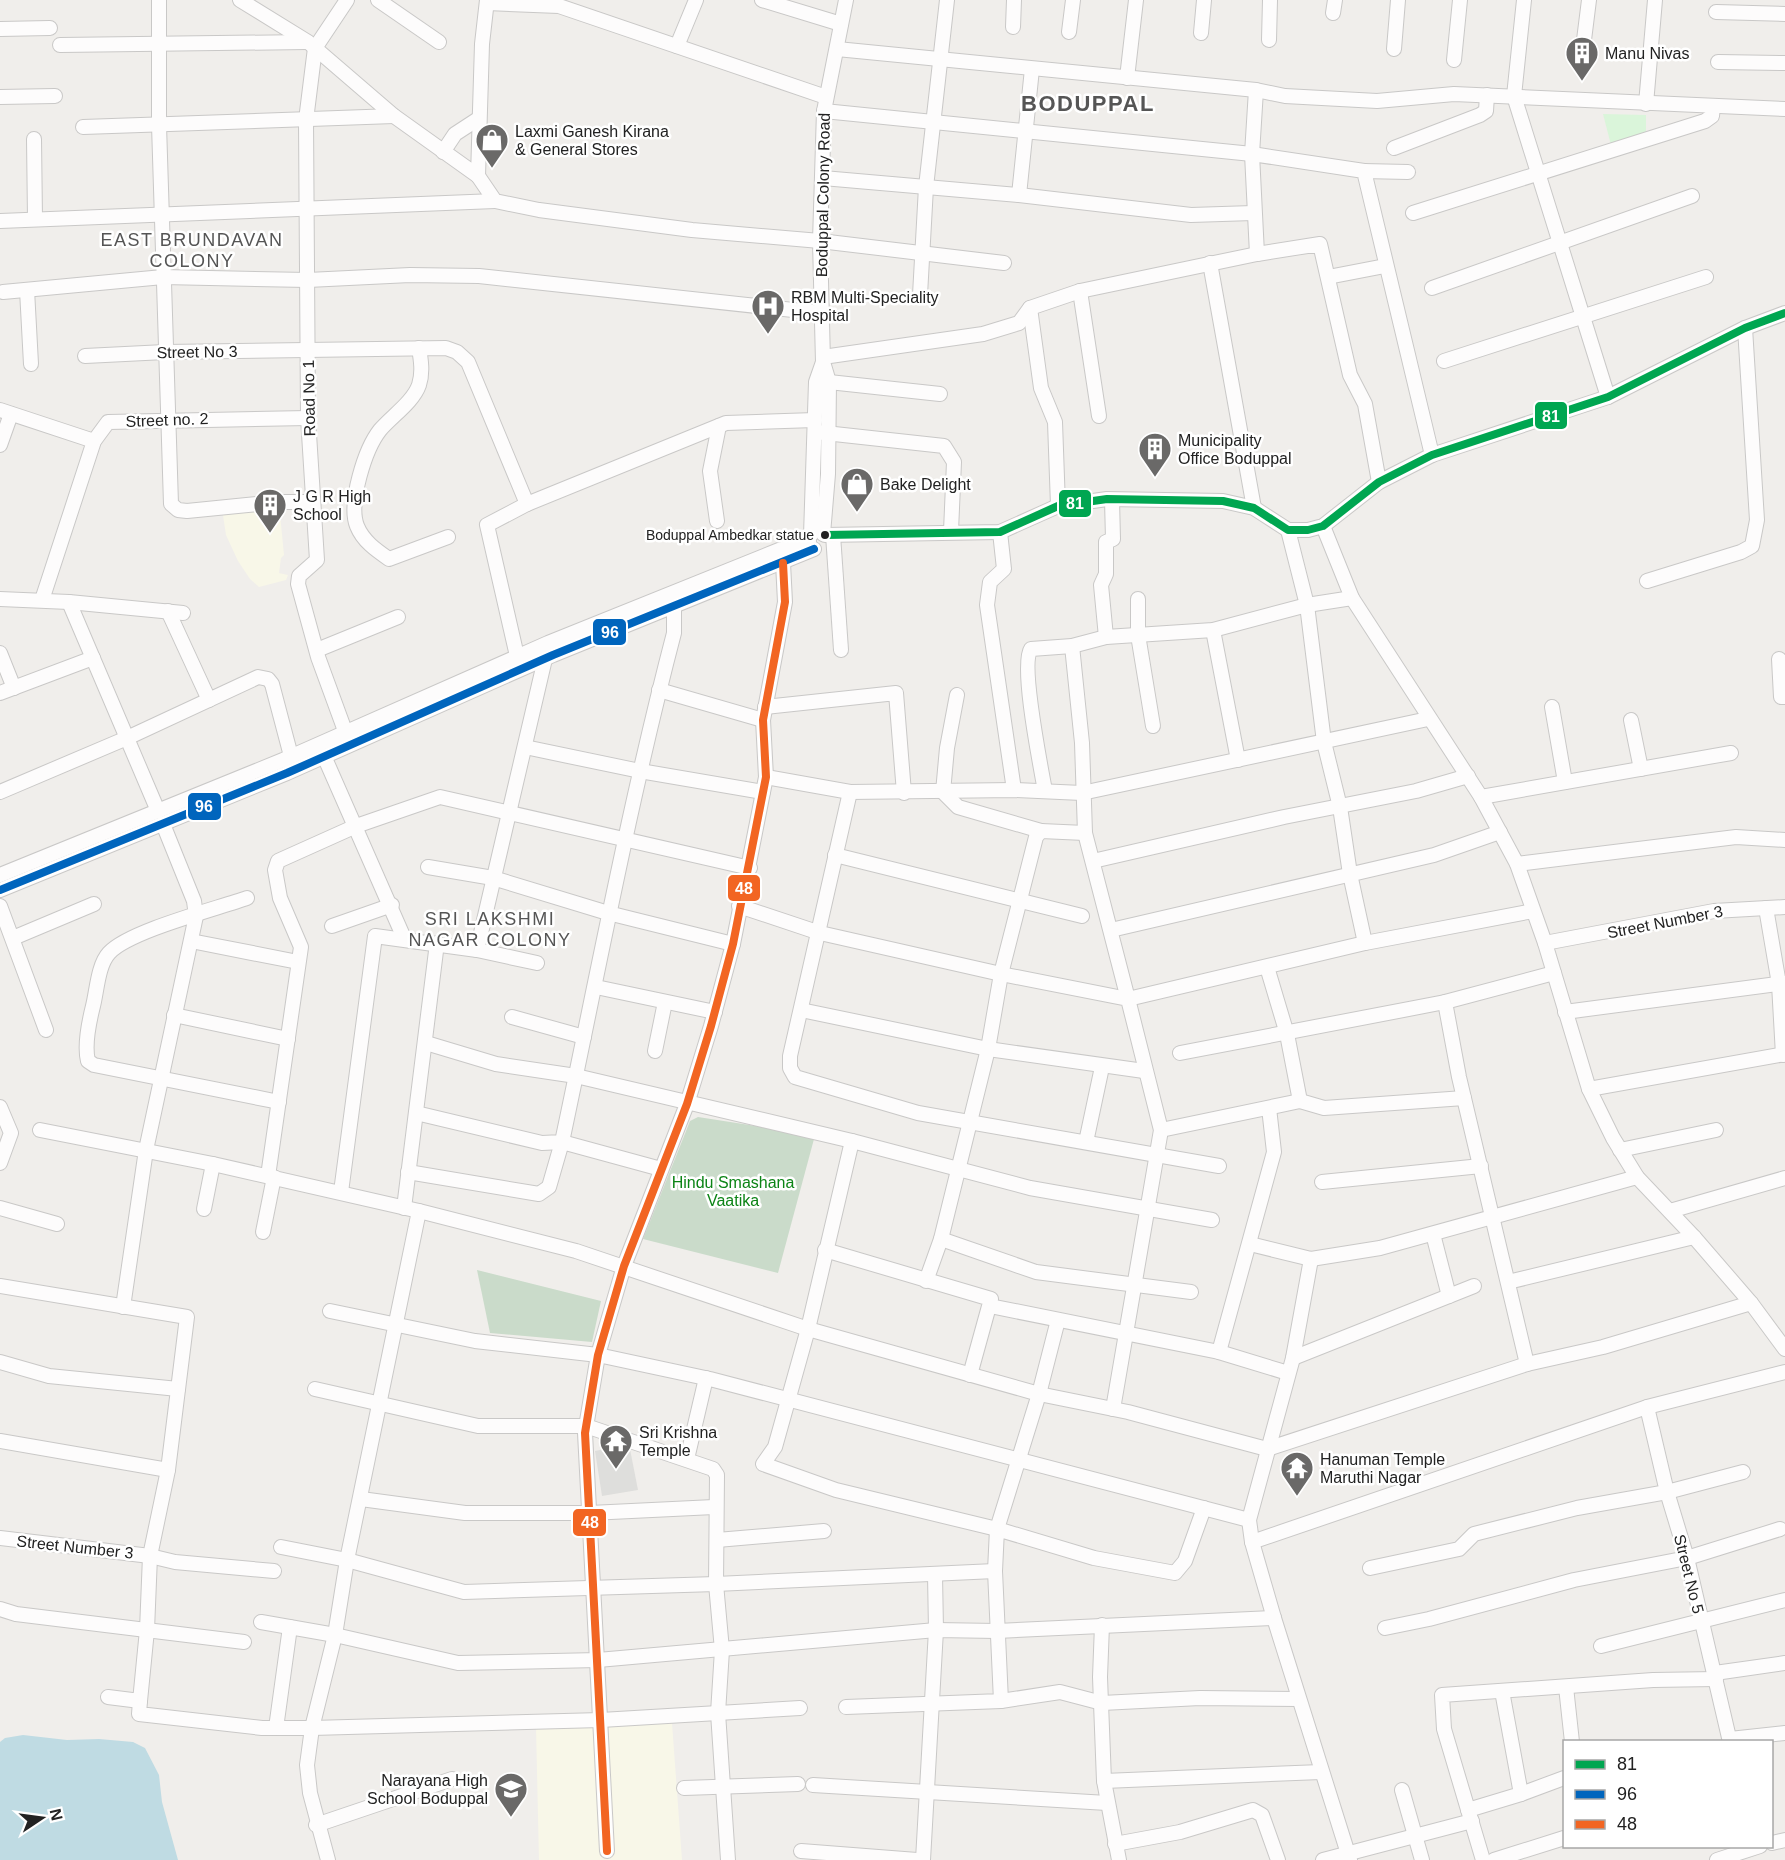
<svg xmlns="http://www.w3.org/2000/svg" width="1785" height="1860" viewBox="0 0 1785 1860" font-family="Helvetica,sans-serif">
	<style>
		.education { fill: #f8f7e8 }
		.religious { fill: #dededc }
		.cemetery { fill: #cadbca }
		.park { fill: #daf5da }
		.water { fill: #bfdbe3 }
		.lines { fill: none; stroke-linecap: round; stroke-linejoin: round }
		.minor-casing { stroke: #c9c8c7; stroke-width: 16 }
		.minor { stroke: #fdfcfc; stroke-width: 14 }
		.bus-1-casing { stroke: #fff; stroke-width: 12 }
		.bus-2-casing { stroke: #fff; stroke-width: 12 }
		.bus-3-casing { stroke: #fff; stroke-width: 12 }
		.bus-1 { stroke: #00a651; stroke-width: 8 }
		.bus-2 { stroke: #0065bd; stroke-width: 8 }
		.bus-3 { stroke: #f26522; stroke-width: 8 }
		.bus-dot { fill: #222; stroke: #fff; stroke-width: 2 }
		.labels { text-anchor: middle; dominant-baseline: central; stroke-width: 5; stroke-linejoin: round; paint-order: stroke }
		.bus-label { font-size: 14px; fill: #222; stroke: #fff; text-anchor: end }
		.poi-label { font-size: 16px; fill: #222; stroke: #fff; text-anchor: start }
		.street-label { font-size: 16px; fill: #222; stroke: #fff }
		.park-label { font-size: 16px; fill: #0c8416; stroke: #fff }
		.neighbourhood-label { font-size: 18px; letter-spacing: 1.5px; fill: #555; stroke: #fff }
		.district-label { font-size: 22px; font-weight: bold; letter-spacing: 1.5px; fill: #555; stroke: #fff }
		.line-badge { stroke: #fff; stroke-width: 2 }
		.badge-label { font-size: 16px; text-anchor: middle; font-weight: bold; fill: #fff }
	</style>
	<rect width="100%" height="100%" fill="#f0eeeb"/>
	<g class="education">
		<path d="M 221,502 L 279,504 L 284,555 L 281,558 L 279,573 L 288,575 L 286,580 L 259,587 L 250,579 L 238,561 L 226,535 Z"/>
		<path d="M 672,1723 L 682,1860 L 539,1860 L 536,1726 Z"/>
	</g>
	<path class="religious" d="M 629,1444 L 638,1490 L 602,1496 L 595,1451 Z"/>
	<g class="cemetery">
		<path d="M 698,1117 L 775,1129 L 814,1139 L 778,1273 L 643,1239 L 690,1121 Z"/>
		<path d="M 477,1270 L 601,1301 L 592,1342 L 490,1333 Z"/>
	</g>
	<path class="park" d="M 1603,114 L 1646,115 L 1646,134 L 1611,145 Z"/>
	<path class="water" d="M 23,1735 L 67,1740 L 99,1739 L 133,1742 L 145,1748 L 159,1775 L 162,1802 L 178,1860 L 0,1860 L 0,1742 L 5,1738 Z"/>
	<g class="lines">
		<g class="minor-casing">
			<g id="minor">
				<path d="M 159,0 L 159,125 L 171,504 L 178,510 L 187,511 L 277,502 L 313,502"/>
				<path d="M 240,0 L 308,42 L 394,116 L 478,176 L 482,44 L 487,0"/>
				<path d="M 347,0 L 315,48 L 306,120 L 308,418 L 317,560 L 299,576 L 298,584 L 318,657 L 348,739"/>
				<path d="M 378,0 L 439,42"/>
				<path d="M 762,0 L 841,24"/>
				<path d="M 1524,0 L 1514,96 L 1608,397"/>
				<path d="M 487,3 L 559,6 L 826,97"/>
				<path d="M 1716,12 L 1785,14"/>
				<path d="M 1333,13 L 1335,0"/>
				<path d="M 1013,27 L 1014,0"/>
				<path d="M 0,29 L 50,28"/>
				<path d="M 1069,32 L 1073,0"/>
				<path d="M 1201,33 L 1204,0"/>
				<path d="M 1269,40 L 1270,0"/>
				<path d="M 60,45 L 307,42"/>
				<path d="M 677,46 L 696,0"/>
				<path d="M 1583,48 L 1589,0"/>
				<path d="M 837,49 L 1256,90 L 1285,96 L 1377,101 L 1454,94 L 1785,109"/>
				<path d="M 1394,49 L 1398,0"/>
				<path d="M 1454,60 L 1460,0"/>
				<path d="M 1718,62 L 1785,63"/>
				<path d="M 1127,78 L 1136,0"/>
				<path d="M 1256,90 L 1252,154 L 1257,254"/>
				<path d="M 0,97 L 55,96"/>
				<path d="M 1646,104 L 1655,0"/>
				<path d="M 824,111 L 1252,154 L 1364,171 L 1432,455"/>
				<path d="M 83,127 L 394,116"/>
				<path d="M 34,139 L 35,219"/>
				<path d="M 1394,148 L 1480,115 L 1486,111 L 1487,95"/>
				<path d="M 443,152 L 455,134 L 478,119"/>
				<path d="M 1363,171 L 1408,172"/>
				<path d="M 478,176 L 495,201 L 539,210 L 692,230 L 820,241 L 1004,263"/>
				<path d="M 823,178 L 1019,195 L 1191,215 L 1253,213"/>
				<path d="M 1019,195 L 1032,69"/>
				<path d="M 1413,213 L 1705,121 L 1712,116 L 1713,106"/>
				<path d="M 0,221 L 495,201"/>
				<path d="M 1210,263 L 1254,508"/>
				<path d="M 1328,277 L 1385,266"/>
				<path d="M 1432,288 L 1692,196"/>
				<path d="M 27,290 L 31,364"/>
				<path d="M 1080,291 L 1099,416"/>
				<path d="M 3,292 L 163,277 L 308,280 L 410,275 L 479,276 L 821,313"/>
				<path d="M 920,295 L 926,187 L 947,0"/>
				<path d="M 1030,308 L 1041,388 L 1055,422 L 1058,506"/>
				<path d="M 419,348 C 421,360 423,373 419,385 C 413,402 392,416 380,430 C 365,449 348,503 357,526 C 363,541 376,550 389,559 L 448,537"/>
				<path d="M 85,356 L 165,352 L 446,348 L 457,352 L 468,362 L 527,504 L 726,423 L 815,420"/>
				<path d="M 823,357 L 983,334 L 1019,323 L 1030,308 L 1080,291 L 1257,254 L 1320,244 L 1350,375 L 1365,404 L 1379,482"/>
				<path d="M 1444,361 L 1706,277"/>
				<path d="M 829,382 L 940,394"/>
				<path d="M 0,410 L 94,441"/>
				<path d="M 816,432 L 944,446 L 954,462 L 951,531"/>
				<path d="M 0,445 L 11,414"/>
				<path d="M 717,521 L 710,471 L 719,426"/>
				<path d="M 1323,526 L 1352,598 L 1481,797 L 1517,864 L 1545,943 L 1589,1089 L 1613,1138 L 1637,1177 L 1694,1237 L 1751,1303 L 1785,1349"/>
				<path d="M 1288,530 L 1307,605 L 1324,742 L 1340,807 L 1350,874 L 1365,943"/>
				<path d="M 1000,532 L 1004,569 L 990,582 L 987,605 L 1014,790"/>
				<path d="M 823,534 L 828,474 L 829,382 L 823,362"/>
				<path d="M 811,535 L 816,382 L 823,362 L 820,241 L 824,111 L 846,0"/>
				<path d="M 825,535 L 1000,532 L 1058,506 L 1107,499 L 1223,501 L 1254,508 L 1288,530 L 1308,530 L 1323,526 L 1379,482 L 1432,455 L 1608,397 L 1745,328 L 1785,313"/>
				<path d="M 833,535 L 841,650"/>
				<path d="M 1647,581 L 1741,552 L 1752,546 L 1757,520 L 1745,328"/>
				<path d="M 0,599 L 69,602 L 183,613"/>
				<path d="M 1138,599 L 1138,635 L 1153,726"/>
				<path d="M 42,600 L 94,441 L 108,422 L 308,418"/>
				<path d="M 69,602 L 158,811"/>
				<path d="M 168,611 L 209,700"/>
				<path d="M 1213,630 L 1238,760"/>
				<path d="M 1106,637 L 1101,585 L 1106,574 L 1106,542 L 1113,539 L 1112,500"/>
				<path d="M 1072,646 L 1082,743 L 1085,833 L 1128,999 L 1365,943 L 1533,911"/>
				<path d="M 317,650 L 398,617"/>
				<path d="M 0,653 L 14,688"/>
				<path d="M 517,656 L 487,525 L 527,504"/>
				<path d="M 1779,659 L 1781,697 L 1785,697"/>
				<path d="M 659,690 L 763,720"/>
				<path d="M 0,693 L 93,658"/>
				<path d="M 957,695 L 947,748 L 943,792 L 958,807 L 1041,831"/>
				<path d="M 765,707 L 896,693 L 904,793"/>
				<path d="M 1552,707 L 1565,782"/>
				<path d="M 1631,720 L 1641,769"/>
				<path d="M 525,747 L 640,771 L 763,792"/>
				<path d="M 324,756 L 404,938"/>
				<path d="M 766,777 L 850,792 L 1014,790 L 1082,793 L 1428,719"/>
				<path d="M 1045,791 C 1041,768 1020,664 1031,649 L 1072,646 L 1106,637 L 1213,630 L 1307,605 L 1352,598"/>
				<path d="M 0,792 L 127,738 L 258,677 L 268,679 L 272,684 L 291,756"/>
				<path d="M 850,792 L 790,1056 L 790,1068 L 795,1077 L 918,1113 L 1219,1166"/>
				<path d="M 1481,797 L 1731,753"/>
				<path d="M 835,855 L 1082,916"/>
				<path d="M 1093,861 L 1284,817 L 1416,791 L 1468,776"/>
				<path d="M 1517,864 L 1736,837 L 1785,840"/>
				<path d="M 428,867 L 493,878 L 608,913 L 733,944"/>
				<path d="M 0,875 L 283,760 L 548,643 L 779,550 L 809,541"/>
				<path d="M 0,890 L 287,773 L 553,655 L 814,549"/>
				<path d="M 247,898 C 216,909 129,931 109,953 C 98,965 97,990 93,1006 C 89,1022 84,1045 88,1061 L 94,1065 L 279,1102"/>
				<path d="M 0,906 L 46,1030"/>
				<path d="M 739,906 L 820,933 L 1001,974 L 1128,999 L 1161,1130 L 1113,1409"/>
				<path d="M 1766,908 L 1779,984 L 1783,1055"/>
				<path d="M 332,926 L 392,905"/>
				<path d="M 1111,930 L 1434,855 L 1500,832"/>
				<path d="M 13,938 L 94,904"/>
				<path d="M 191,941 L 298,962"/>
				<path d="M 1545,943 L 1714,911 L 1785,907"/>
				<path d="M 477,950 L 545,659"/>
				<path d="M 1267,967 L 1287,1034 L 1300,1101 L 1324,1108 L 1464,1098"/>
				<path d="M 596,987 L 715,1012"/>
				<path d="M 801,1010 L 988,1049 L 1144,1071"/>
				<path d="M 1565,1012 L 1785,983"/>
				<path d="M 174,1015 L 288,1039"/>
				<path d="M 512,1017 L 584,1037"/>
				<path d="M 426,1043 L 496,1064 L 576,1076 L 852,1141 L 808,1329 L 775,1447 L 763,1464 L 836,1490 L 997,1529 L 1039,1394 L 1058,1320"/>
				<path d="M 655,1051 L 665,1002"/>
				<path d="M 1180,1053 L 1445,1002"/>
				<path d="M 1589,1089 L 1785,1054"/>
				<path d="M 0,1107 L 11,1133 L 0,1163"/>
				<path d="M 416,1113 L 542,1143 L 562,1142 C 598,972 630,801 674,633 L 674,601"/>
				<path d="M 40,1130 L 213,1164 L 419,1211 L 347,1560 L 335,1635 L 312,1728 L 307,1765 L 310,1793 L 328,1860"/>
				<path d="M 1161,1130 L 1300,1101"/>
				<path d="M 852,1141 L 1030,1188 L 1212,1220"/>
				<path d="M 1086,1142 L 1102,1067"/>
				<path d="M 1620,1150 L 1716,1130"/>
				<path d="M 408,1172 L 539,1194 L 549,1187 L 562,1142 L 661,1169"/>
				<path d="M 268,1176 L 301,947 L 280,898 L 275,870 L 278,861 L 356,826 L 440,797 L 750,868"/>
				<path d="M 1322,1182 L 1481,1166"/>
				<path d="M 341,1192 L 375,936 L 477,950 L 537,963"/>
				<path d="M 0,1208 L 57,1224"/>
				<path d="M 404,1208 L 437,943"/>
				<path d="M 204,1209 L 213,1164"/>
				<path d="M 419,1211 L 576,1251 L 808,1329 L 1039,1394 L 1128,1412 L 1267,1449 L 1527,1364 L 1603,1347 L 1751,1303"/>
				<path d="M 1670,1211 L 1785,1178"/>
				<path d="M 263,1232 L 274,1177"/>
				<path d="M 1433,1234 L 1449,1296"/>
				<path d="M 941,1239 L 1036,1272 L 1191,1292"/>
				<path d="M 1250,1244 L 1311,1259 L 1380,1248 L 1637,1177"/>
				<path d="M 825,1250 L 991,1299 L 970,1375"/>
				<path d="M 1311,1259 L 1293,1358 L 1249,1520 L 1252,1542 L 1274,1618 L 1350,1860"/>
				<path d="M 926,1281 L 941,1239 L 988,1049 L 1001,974 L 1036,837 L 1041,831 L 1085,833"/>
				<path d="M 1508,1282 L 1694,1237"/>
				<path d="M 0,1286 L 187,1317 L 168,1470 L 150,1556 L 147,1630 L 140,1701 L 108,1697"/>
				<path d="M 990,1306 L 1219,1352 L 1288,1373"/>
				<path d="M 123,1307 L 146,1150 L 196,916 L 194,901 L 163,824"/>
				<path d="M 330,1311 L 475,1341 L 598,1355 L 710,1379 L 1249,1520"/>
				<path d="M 1219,1352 L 1274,1152 L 1269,1108"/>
				<path d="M 1293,1358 L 1474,1286"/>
				<path d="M 0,1362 L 49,1376 L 178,1389"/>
				<path d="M 1527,1364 L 1459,1077 L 1445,1002 L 1554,973"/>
				<path d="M 315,1389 L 478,1426 L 586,1426 L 713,1469 L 717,1475 L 716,1584 L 722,1650 L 718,1713 L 728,1860"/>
				<path d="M 1647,1407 L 1667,1492 L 1687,1558 L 1730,1742"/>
				<path d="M 0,1441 L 168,1470"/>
				<path d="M 687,1459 L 706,1378"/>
				<path d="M 361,1499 L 465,1513 L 590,1513 L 714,1507"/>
				<path d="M 0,1538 L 150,1556 L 175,1562 L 274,1571"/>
				<path d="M 717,1540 L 824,1531"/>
				<path d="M 1252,1542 L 1647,1407 L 1785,1372"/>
				<path d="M 281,1547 L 347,1560 L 464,1592 L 716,1584 L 995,1571"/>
				<path d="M 1370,1568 L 1459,1549 L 1474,1534 L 1577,1508 L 1667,1492 L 1743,1472"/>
				<path d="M 0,1609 L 16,1614 L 244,1642"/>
				<path d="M 261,1622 L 335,1635 L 458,1663 L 598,1660 L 936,1630 L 997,1631 L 1274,1618"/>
				<path d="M 1102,1625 L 1100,1677 L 1104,1781 L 1119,1860"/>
				<path d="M 1385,1628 L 1429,1619 L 1574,1580 L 1687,1558 L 1780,1529"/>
				<path d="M 1601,1646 L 1785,1600"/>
				<path d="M 1715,1673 L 1785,1663"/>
				<path d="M 1566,1687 L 1572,1742"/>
				<path d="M 140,1701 L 139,1714 L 262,1728 L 312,1728 L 601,1720 L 800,1708"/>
				<path d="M 1001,1701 L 1060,1692 L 1102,1703 L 1200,1698 L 1298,1699"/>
				<path d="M 846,1707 L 1001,1701 L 995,1571 L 997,1529 L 1094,1558 L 1175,1573 L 1185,1561 L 1204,1508"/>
				<path d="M 276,1728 L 290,1627"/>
				<path d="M 1730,1739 L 1785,1733"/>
				<path d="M 1104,1781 L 1321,1772"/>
				<path d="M 813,1785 L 1107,1803"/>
				<path d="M 684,1788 L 798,1784"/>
				<path d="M 1402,1790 L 1422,1860"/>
				<path d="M 1521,1794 L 1564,1778"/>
				<path d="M 1468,1810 L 1521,1794 L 1502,1691"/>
				<path d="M 316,1825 L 452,1779"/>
				<path d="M 1772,1843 L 1785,1840"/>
				<path d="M 1115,1844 L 1180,1832 L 1253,1810 L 1262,1815 L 1278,1860"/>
				<path d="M 607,1851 L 585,1433 L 598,1355 L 624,1266 L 687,1104 L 711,1026 L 733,944 L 766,777 L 763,720 L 785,602 L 783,563"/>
				<path d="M 801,1851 L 917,1860"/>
				<path d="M 923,1860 L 936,1630 L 935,1575"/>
				<path d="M 1323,1860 L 1472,1821"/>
				<path d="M 1483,1860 L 1444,1729 L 1442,1695 L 1653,1680 L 1716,1679"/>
				<path d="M 1494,1860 L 1564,1838"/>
				<path d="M 1717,1860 L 1760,1846"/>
			</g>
		</g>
		<use href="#minor" class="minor"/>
		<g class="bus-1-casing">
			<path id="bus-1" d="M 825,535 L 1000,532 L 1058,506 L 1107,499 L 1223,501 L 1254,508 L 1288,530 L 1308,530 L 1323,526 L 1379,482 L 1432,455 L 1608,397 L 1745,328 L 1785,313"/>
		</g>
		<g class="bus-2-casing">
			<path id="bus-2" d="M 0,890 L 287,773 L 553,655 L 814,549"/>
		</g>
		<g class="bus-3-casing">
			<path id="bus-3" d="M 607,1851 L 585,1433 L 598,1355 L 624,1266 L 687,1104 L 711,1026 L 733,944 L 766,777 L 763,720 L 785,602 L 783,563"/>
		</g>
		<use href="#bus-1" class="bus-1"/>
		<use href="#bus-2" class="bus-2"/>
		<use href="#bus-3" class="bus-3"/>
	</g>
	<defs>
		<g id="building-pin" transform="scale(1.725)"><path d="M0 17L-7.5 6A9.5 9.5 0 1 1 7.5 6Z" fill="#6a6968" stroke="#fff"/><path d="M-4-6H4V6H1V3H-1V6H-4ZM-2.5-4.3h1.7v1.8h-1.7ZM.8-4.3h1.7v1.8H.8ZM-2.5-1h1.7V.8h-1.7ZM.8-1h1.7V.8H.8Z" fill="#fff"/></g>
		<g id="shop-pin" transform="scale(1.725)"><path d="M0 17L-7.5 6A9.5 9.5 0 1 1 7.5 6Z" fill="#6a6968" stroke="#fff"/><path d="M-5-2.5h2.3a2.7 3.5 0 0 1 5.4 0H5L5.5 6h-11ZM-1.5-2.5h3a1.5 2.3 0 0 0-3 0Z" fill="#fff"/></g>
		<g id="hospital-pin" transform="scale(1.725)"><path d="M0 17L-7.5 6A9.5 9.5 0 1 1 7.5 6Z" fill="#6a6968" stroke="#fff"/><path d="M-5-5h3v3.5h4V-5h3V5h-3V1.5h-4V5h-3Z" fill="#fff"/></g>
		<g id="temple-pin" transform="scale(1.725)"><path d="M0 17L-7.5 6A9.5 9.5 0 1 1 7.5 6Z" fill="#6a6968" stroke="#fff"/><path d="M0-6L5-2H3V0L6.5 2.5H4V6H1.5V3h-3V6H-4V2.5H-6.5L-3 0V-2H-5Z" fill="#fff"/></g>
		<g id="school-pin" transform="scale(1.725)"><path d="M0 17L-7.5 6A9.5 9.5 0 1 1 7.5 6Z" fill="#6a6968" stroke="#fff"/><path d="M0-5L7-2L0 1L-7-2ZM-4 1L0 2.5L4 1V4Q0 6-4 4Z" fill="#fff"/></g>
	</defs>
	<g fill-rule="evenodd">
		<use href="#building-pin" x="1582" y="53"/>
		<use href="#shop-pin" x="492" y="140"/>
		<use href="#hospital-pin" x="768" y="306"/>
		<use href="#building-pin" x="1155" y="449"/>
		<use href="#shop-pin" x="857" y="484"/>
		<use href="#building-pin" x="270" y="505"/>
		<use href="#temple-pin" x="616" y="1441"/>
		<use href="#temple-pin" x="1297" y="1468"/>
		<use href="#school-pin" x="511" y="1789"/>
	</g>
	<circle class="bus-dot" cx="825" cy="535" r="5"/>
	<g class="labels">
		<g class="bus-label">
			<text x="814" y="535">Boduppal Ambedkar statue</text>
		</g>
		<g class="poi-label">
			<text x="1605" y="53">Manu Nivas</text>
			<text x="515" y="131">Laxmi Ganesh Kirana<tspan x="515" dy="18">&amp; General Stores</tspan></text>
			<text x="791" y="297">RBM Multi-Speciality<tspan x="791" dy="18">Hospital</tspan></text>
			<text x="1178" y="440">Municipality<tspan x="1178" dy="18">Office Boduppal</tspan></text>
			<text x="880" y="484">Bake Delight</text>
			<text x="293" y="496">J G R High<tspan x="293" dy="18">School</tspan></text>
			<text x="639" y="1432">Sri Krishna<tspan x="639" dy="18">Temple</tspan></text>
			<text x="1320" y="1459">Hanuman Temple<tspan x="1320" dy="18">Maruthi Nagar</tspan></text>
			<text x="488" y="1780" text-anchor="end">Narayana High<tspan x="488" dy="18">School Boduppal</tspan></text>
		</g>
		<g class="street-label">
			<text transform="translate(823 195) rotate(-89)">Boduppal Colony Road</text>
			<text transform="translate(197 352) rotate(-1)">Street No 3</text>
			<text transform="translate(309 398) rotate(-91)">Road No 1</text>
			<text transform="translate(167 420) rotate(-2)">Street no. 2</text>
			<text transform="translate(1665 922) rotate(-11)">Street Number 3</text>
			<text transform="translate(75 1547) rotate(6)">Street Number 3</text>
			<text transform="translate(1689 1574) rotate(76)">Street No 5</text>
		</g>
		<g class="park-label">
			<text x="733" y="1182">Hindu Smashana<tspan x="733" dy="18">Vaatika</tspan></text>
		</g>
		<g class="neighbourhood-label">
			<text x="192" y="240">EAST BRUNDAVAN<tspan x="192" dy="21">COLONY</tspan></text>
			<text x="490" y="919">SRI LAKSHMI<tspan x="490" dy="21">NAGAR COLONY</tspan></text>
		</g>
		<g class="district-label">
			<text x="1088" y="103">BODUPPAL</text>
		</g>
	</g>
	<g class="line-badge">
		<rect x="1534" y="401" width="34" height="29" rx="6" fill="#00a651"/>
		<rect x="1058" y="489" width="34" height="29" rx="6" fill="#00a651"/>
		<rect x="592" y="618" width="35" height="28" rx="6" fill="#0065bd"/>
		<rect x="187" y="792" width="35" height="29" rx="6" fill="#0065bd"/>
		<rect x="727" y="874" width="34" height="28" rx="6" fill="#f26522"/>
		<rect x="572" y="1508" width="35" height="29" rx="6" fill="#f26522"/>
	</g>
	<g class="badge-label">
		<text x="1551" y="422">81</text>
		<text x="1075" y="509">81</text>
		<text x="610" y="638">96</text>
		<text x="204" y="812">96</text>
		<text x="744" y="894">48</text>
		<text x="590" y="1528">48</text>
	</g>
	<rect x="1563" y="1740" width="210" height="108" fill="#ffffff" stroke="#a7a7a7" stroke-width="1.5"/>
	<rect x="1575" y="1760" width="30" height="9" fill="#00a651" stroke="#a7a7a7" stroke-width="1.5"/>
	<text x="1617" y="1770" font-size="18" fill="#222222">81</text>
	<rect x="1575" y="1790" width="30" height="9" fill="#0065bd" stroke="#a7a7a7" stroke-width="1.5"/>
	<text x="1617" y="1800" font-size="18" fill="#222222">96</text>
	<rect x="1575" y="1820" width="30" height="9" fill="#f26522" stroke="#a7a7a7" stroke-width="1.5"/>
	<text x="1617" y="1830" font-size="18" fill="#222222">48</text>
	<g transform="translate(42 1818) rotate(77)" stroke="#ffffff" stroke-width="4.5" paint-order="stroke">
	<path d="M0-4.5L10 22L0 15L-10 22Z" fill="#222222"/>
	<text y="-9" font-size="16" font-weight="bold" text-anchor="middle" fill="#222222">N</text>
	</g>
</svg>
